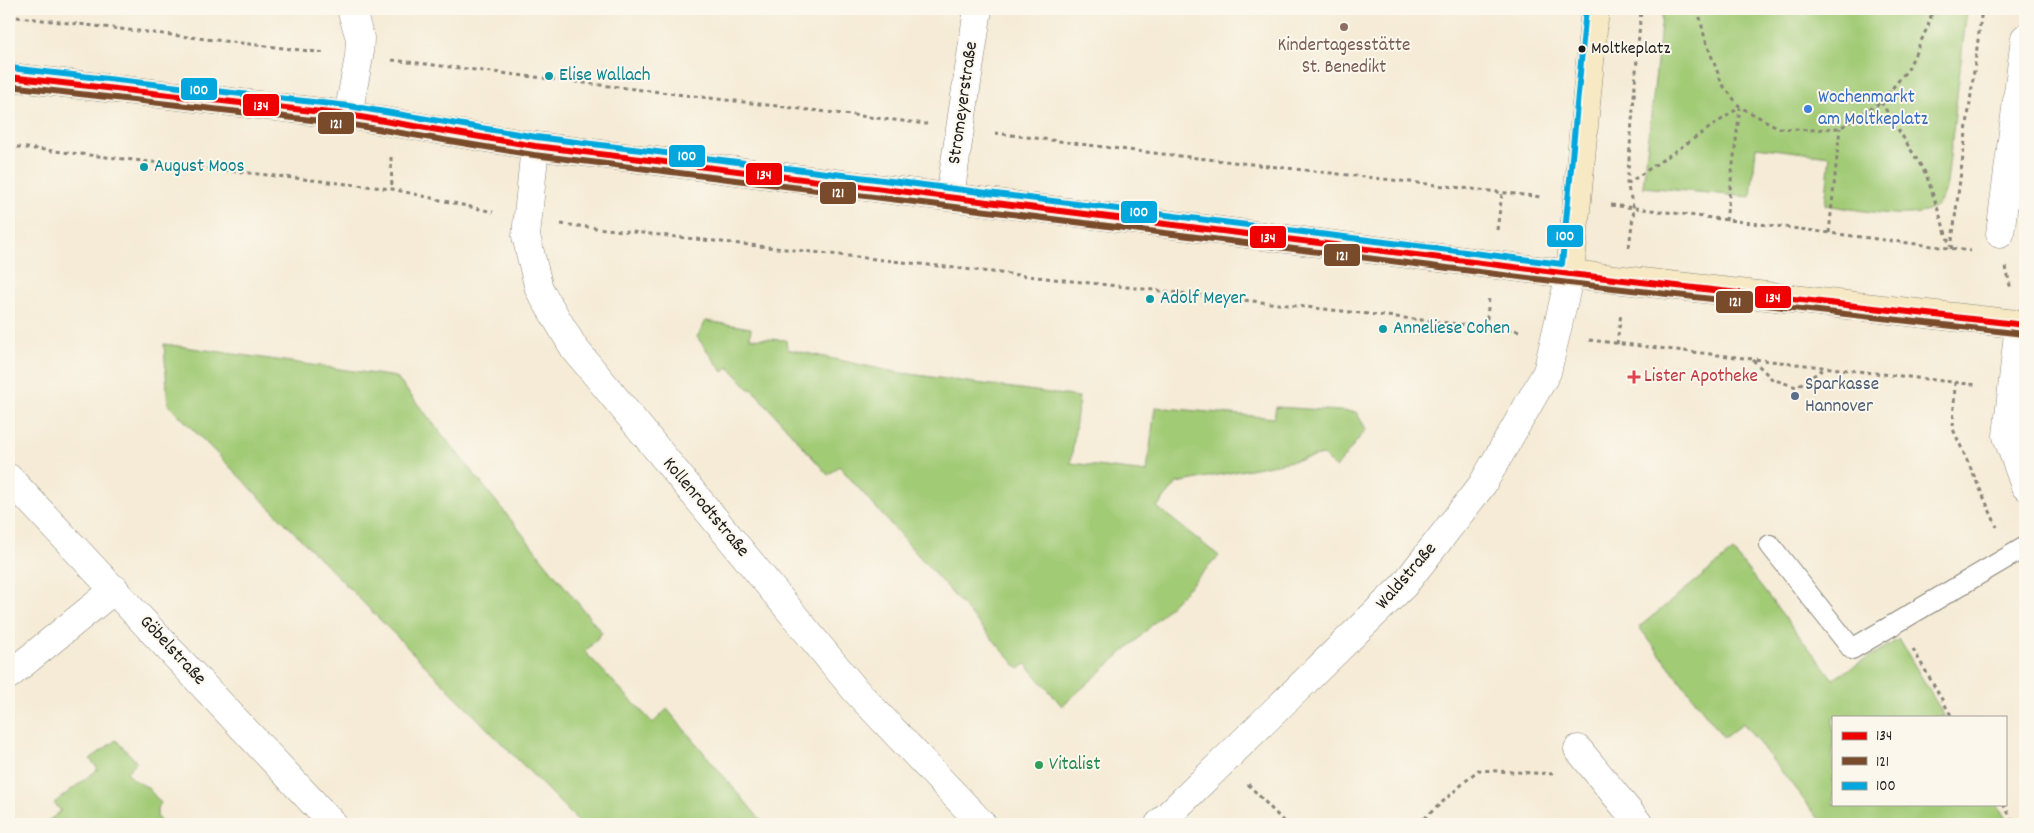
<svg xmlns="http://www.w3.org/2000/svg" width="2034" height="833" viewBox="0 0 2034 833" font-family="Dekko,sans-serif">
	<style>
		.green { fill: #a2cb76; stroke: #5f7449 }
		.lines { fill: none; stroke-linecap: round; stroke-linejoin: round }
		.lane-casing { stroke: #888479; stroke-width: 22 }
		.street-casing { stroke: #888479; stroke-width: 29 }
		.secondary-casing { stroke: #888479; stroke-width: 29 }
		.path { stroke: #888479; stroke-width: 3; stroke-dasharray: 4 4; stroke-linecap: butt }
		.lane { stroke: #fff; stroke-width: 20 }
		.street { stroke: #fff; stroke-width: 28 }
		.secondary { stroke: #f6e9c3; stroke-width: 28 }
		.bus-1-casing { stroke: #fbf7ec; stroke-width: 10 }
		.bus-2-casing { stroke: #fbf7ec; stroke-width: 10 }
		.bus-3-casing { stroke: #fbf7ec; stroke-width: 10 }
		.bus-1 { stroke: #e00; stroke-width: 6 }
		.bus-2 { stroke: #7a4b2a; stroke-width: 6 }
		.bus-3 { stroke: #04a7dd; stroke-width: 6 }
		.education-dot { fill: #8d6e63; stroke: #fbf7ec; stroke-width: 2 }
		.bus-dot { fill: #1c1c1c; stroke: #fbf7ec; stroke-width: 2 }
		.culture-dot { fill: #0f9aa8; stroke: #fbf7ec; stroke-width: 2 }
		.shop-dot { fill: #3f7fe0; stroke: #fbf7ec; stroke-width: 2 }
		.health-dot { fill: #e0444e; stroke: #fbf7ec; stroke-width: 2 }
		.service-dot { fill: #5c6f8a; stroke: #fbf7ec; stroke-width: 2 }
		.leisure-dot { fill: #2e9e5b; stroke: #fbf7ec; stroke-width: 2 }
		.labels { text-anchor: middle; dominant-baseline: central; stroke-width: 4; stroke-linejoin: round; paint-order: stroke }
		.bus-label { font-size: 18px; fill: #1c1c1c; stroke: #fbf7ec; text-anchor: start }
		.education-label { font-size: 19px; fill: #785e54; stroke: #fbf7ec }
		.culture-label { font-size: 19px; fill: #0d838f; stroke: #fbf7ec; text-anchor: start }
		.shop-label { font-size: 19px; fill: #366cbe; stroke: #fbf7ec; text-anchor: start }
		.street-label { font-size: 19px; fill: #1c1c1c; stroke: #fbf7ec }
		.health-label { font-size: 19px; fill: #be3a42; stroke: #fbf7ec; text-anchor: start }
		.service-label { font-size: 19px; fill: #4e5e75; stroke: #fbf7ec; text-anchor: start }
		.leisure-label { font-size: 19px; fill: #27864d; stroke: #fbf7ec; text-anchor: start }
		.line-badge { stroke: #fbf7ec; stroke-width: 2 }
		.badge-label { font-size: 14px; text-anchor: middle; font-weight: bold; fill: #fff }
	</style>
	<rect width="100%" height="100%" fill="#fbf7ec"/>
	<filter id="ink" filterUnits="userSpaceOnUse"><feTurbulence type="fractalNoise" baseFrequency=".02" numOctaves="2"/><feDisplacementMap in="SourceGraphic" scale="10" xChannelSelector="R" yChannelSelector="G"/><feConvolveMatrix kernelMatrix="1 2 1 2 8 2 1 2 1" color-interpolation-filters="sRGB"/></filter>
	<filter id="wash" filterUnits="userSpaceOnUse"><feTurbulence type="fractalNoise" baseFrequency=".0096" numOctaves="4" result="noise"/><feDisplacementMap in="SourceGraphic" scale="20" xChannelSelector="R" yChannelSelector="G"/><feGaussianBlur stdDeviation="1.12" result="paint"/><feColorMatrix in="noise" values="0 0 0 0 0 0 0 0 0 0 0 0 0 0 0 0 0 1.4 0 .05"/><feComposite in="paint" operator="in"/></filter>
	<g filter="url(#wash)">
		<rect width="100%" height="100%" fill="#f5ebd6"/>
		<g class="green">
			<path d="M 1663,9 L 1967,9 L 1947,183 C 1945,192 1943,201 1935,207 C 1915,223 1850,208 1825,205 L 1830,156 L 1756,147 L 1751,197 L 1643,187 Z"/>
			<path d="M 706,321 L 751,328 L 750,338 L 786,340 L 787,349 L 895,372 L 1079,397 L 1071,463 L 1147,472 L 1155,407 L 1274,418 L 1276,407 L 1356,412 L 1366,429 L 1336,468 L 1323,455 L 1177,483 L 1157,507 L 1219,556 L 1140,637 L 1062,706 L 1026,664 L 1019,669 L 839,466 L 828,475 L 752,389 L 750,390 L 729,367 L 723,372 L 697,337 Z"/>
			<path d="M 164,344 L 396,377 L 602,633 L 585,652 L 653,723 L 667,709 L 764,824 L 581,824 L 168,404 Z"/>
			<path d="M 1733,551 L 1833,679 L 1899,639 L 1945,717 L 1833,717 L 1833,804 L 1997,804 L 2009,824 L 1823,824 L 1743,723 L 1724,738 L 1639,627 Z"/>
			<path d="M 116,740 L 137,762 L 127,772 L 134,780 L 147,787 L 161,803 L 157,808 L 157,817 L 163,824 L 44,824 L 61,811 L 54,803 L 98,769 L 90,759 Z"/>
		</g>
	</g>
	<g filter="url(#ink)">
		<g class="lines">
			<g class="lane-casing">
				<path id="lane" d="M 1770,545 L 1852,649 L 2025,547"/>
			</g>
			<g class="street-casing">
				<g id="street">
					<path d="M 348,115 L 359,57 L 360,38 L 351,9"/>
					<path d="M 535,146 L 526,236 L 539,289 L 574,348 L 856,691 L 982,824"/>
					<path d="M 950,196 L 978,9"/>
					<path d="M 2000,234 L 2025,38"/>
					<path d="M 2019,324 L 2007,436 L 2025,486"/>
					<path d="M 9,478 L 333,824"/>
					<path d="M 9,675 L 115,589"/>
					<path d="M 1578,749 L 1639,824"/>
					<path d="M 1159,824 L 1404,585 L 1482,485 L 1547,372 L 1570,274"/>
				</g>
			</g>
			<g class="secondary-casing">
				<g id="secondary">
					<path d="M 9,77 L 348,115 L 535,146 L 1570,274 L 2025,325"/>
					<path d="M 1570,274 L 1595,9"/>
				</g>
			</g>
			<g class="path">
				<path d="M 1698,9 L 1705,39 L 1722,84 L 1740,107 L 1779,128 L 1809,130 L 1840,128 L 1881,102 L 1908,69 L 1928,26 L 1933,9"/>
				<path d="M 9,16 L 326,53"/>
				<path d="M 392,60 L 927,124"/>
				<path d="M 1881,102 L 1926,174 L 1950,246"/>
				<path d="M 995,133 L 1136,151 L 1542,197"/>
				<path d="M 9,146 L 392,189 L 493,212"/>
				<path d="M 391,157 L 392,189"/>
				<path d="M 1627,184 L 1740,107"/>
				<path d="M 1611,205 L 1971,251"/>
				<path d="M 1726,221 L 1740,108"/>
				<path d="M 561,224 L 1521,331"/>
				<path d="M 1497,230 L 1502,194"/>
				<path d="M 1829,233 L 1840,128"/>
				<path d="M 1629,247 L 1634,209 L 1627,184 L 1641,9"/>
				<path d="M 1951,249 L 1982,9"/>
				<path d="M 2006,267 L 2011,290"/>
				<path d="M 1486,327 L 1489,298"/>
				<path d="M 1589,340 L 1978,385"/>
				<path d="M 1617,344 L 1621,313"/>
				<path d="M 1753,360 L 1772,379 L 1796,387 L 1825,368"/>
				<path d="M 1955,382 L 1953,429 L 1997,527"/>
				<path d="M 1913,649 L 1952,717"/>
				<path d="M 1248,784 L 1286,824"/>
				<path d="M 2003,804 L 2015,824"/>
				<path d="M 1418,824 L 1478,770 L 1553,774"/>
			</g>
			<use href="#lane" class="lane"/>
			<use href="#street" class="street"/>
			<use href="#secondary" class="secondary"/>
			<g class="bus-1-casing">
				<path id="bus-1" d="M 9,77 L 348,115 L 535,146 L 1570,274 L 2025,325"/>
			</g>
			<g class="bus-2-casing">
				<path id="bus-2" d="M 9,86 L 347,124 L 534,155 L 1569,283 L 2024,334"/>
			</g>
			<g class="bus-3-casing">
				<path id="bus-3" d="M 10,68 L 349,106 L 536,137 L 1562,264 L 1586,9"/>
			</g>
			<use href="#bus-1" class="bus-1"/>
			<use href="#bus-2" class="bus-2"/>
			<use href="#bus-3" class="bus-3"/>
		</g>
	</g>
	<circle class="education-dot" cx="1344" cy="27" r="5"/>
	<circle class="bus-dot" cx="1582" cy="49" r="4.5"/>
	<g class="culture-dot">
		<circle cx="549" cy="76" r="5"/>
		<circle cx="144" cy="167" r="5"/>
		<circle cx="1150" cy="299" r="5"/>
		<circle cx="1383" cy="329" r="5"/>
	</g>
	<circle class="shop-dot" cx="1808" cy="109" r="5"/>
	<path class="health-dot" d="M1631.5 369.5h5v5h5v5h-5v5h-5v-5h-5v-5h5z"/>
	<circle class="service-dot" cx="1795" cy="396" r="5"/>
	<circle class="leisure-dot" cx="1039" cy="765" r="5"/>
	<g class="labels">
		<g class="bus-label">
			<text x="1591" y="49">Moltkeplatz</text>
		</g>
		<g class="education-label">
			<text x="1344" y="46">Kindertagesstätte<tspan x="1344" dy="22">St. Benedikt</tspan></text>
		</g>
		<g class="culture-label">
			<text x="559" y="76">Elise Wallach</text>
			<text x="154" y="167">August Moos</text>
			<text x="1160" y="299">Adolf Meyer</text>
			<text x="1393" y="329">Anneliese Cohen</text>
		</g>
		<g class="shop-label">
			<text x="1818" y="98">Wochenmarkt<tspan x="1818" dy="22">am Moltkeplatz</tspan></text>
		</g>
		<g class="street-label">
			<text transform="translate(964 103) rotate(-82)">Stromeyerstraße</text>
			<text transform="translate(705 508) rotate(50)">Kollenrodtstraße</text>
			<text transform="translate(1407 577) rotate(-49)">Waldstraße</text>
			<text transform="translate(172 651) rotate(47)">Göbelstraße</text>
		</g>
		<g class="health-label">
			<text x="1644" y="377">Lister Apotheke</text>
		</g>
		<g class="service-label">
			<text x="1805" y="385">Sparkasse<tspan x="1805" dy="22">Hannover</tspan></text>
		</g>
		<g class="leisure-label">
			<text x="1049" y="765">Vitalist</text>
		</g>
	</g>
	<g class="line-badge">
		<rect x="180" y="77" width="38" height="24" rx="5" fill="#04a7dd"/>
		<rect x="242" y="93" width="38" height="24" rx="5" fill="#e00"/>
		<rect x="317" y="111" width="38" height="24" rx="5" fill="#7a4b2a"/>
		<rect x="668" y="144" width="38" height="24" rx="5" fill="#04a7dd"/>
		<rect x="745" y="162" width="38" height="24" rx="5" fill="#e00"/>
		<rect x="819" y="181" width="38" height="24" rx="5" fill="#7a4b2a"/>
		<rect x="1120" y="200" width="38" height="24" rx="5" fill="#04a7dd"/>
		<rect x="1546" y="224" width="38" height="24" rx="5" fill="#04a7dd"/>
		<rect x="1249" y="225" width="38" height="24" rx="5" fill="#e00"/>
		<rect x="1323" y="243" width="38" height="24" rx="5" fill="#7a4b2a"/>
		<rect x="1754" y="285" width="38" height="24" rx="5" fill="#e00"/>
		<rect x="1715" y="290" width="39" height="24" rx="5" fill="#7a4b2a"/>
	</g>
	<g class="badge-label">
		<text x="199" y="94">100</text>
		<text x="261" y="110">134</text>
		<text x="336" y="128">121</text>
		<text x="687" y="160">100</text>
		<text x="764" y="179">134</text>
		<text x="838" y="197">121</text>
		<text x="1139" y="216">100</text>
		<text x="1565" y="240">100</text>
		<text x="1268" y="242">134</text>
		<text x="1342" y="260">121</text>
		<text x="1773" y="302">134</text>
		<text x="1735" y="306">121</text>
	</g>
	<rect width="2034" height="833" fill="none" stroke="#fbf7ec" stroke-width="30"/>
	<rect x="1832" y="716" width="175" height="90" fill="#fbf7ec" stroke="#a29f99"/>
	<rect x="1842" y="732" width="25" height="8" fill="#ee0000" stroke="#a29f99"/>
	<text x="1876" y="740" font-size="15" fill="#1c1c1c">134</text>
	<rect x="1842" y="757" width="25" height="8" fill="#7a4b2a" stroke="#a29f99"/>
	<text x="1876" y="766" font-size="15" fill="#1c1c1c">121</text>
	<rect x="1842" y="782" width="25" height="8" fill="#04a7dd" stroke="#a29f99"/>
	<text x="1876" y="790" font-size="15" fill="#1c1c1c">100</text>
</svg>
